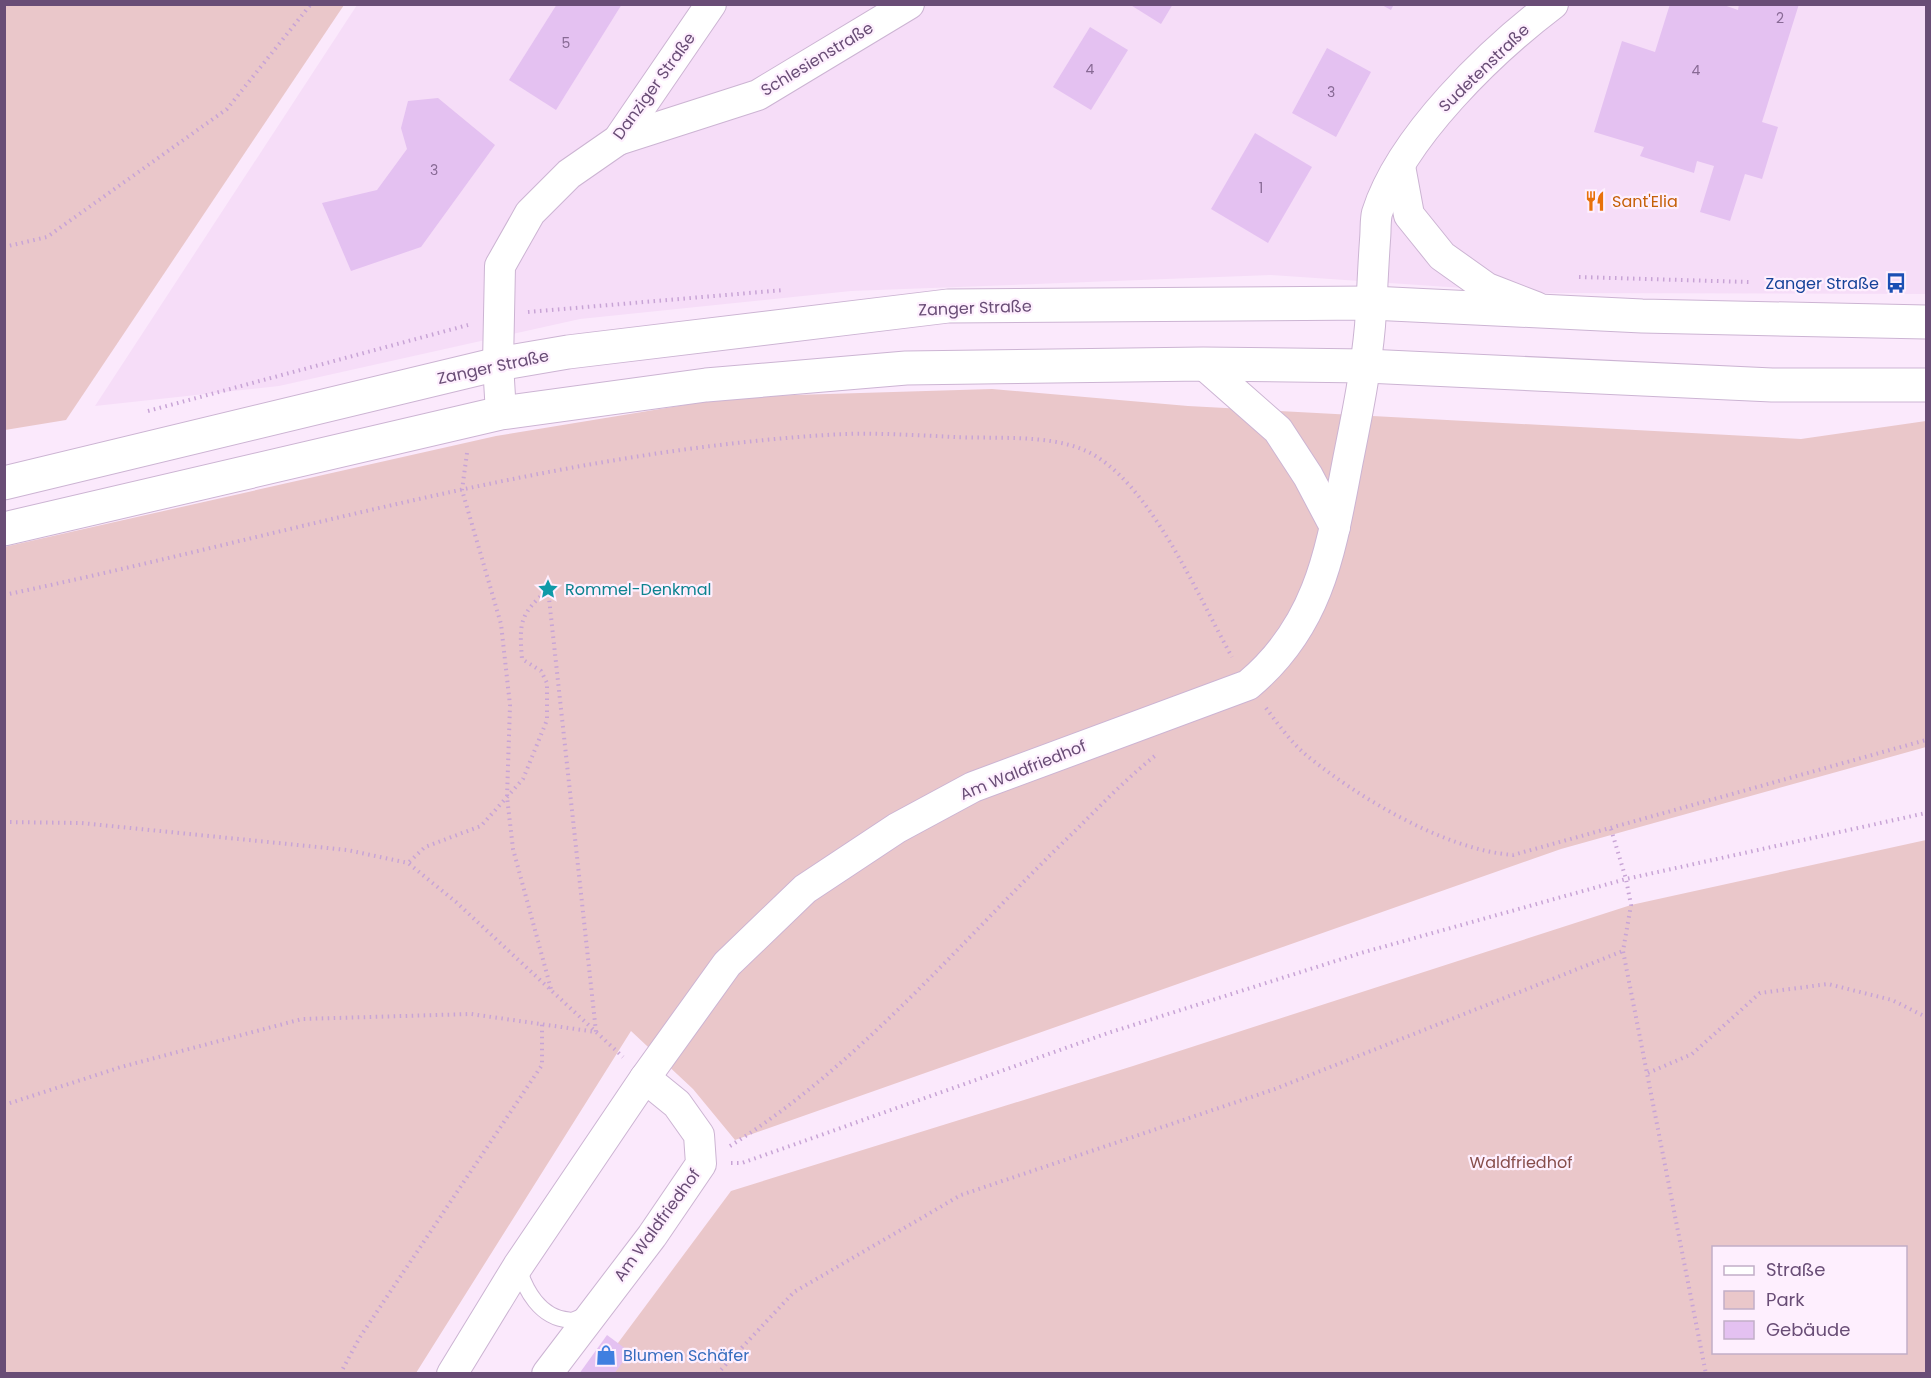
<svg xmlns="http://www.w3.org/2000/svg" width="1931" height="1378" viewBox="0 0 1931 1378" font-family="Poppins,sans-serif">
	<style>
		.residential { fill: #f6ddf8 }
		.green { fill: #eac7ca; fill-rule: evenodd }
		.building { fill: #e4c1f1 }
		.lines { fill: none; stroke-linecap: round; stroke-linejoin: round }
		.service-casing { stroke: #ccb4d3; stroke-width: 17 }
		.minor-casing { stroke: #ccb4d3; stroke-width: 32 }
		.tertiary-casing { stroke: #ccb4d3; stroke-width: 35 }
		.path { stroke: #c8a4d6; stroke-width: 4; stroke-dasharray: 1.5 4.5; stroke-linecap: butt }
		.service { stroke: #fff; stroke-width: 15 }
		.minor { stroke: #fff; stroke-width: 30 }
		.tertiary { stroke: #fff; stroke-width: 33 }
		.labels { text-anchor: middle; dominant-baseline: central; stroke-width: 4.5; stroke-linejoin: round; paint-order: stroke }
		.number-label { font-size: 14px; fill: #886a95 }
		.street-label { font-size: 16px; fill: #694d76; stroke: #feeffe }
		.food-label { font-size: 16px; fill: #c56008; stroke: #feeffe; text-anchor: start }
		.transit-label { font-size: 16px; fill: #164399; stroke: #feeffe; text-anchor: end }
		.culture-label { font-size: 16px; fill: #0d838f; stroke: #feeffe; text-anchor: start }
		.park-label { font-size: 16px; fill: #874d4b; stroke: #feeffe }
		.shop-label { font-size: 16px; fill: #366cbe; stroke: #feeffe; text-anchor: start }
	</style>
	<rect width="100%" height="100%" fill="#fbe9fc"/>
	<path class="residential" d="M 357,5 L 1926,5 L 1926,294 L 1537,293 L 1271,275 L 851,291 L 580,319 L 279,386 L 95,406 Z"/>
	<g class="green">
		<path d="M 5,4 L 344,5 L 66,420 L 5,430 Z"/>
		<path d="M 992,389 L 1188,406 L 1801,439 L 1926,421 L 1926,747 L 1561,849 L 735,1140 L 693,1089 L 631,1031 L 416,1373 L 5,1373 L 4,547 L 496,436 L 733,397 Z"/>
		<path d="M 1926,840 L 1926,1373 L 614,1374 L 618,1343 L 731,1191 L 1133,1066 L 1631,905 ZM 1714,1248 L 1906,1248 L 1906,1352 L 1714,1352 Z"/>
	</g>
	<g class="building">
		<path d="M 557,4 L 622,4 L 556,110 L 509,80 Z"/>
		<path d="M 1129,4 L 1173,4 L 1161,24 Z"/>
		<path d="M 1380,4 L 1394,4 L 1391,10 Z"/>
		<path d="M 1670,4 L 1721,4 L 1738,10 L 1739,4 L 1799,4 L 1762,122 L 1778,127 L 1762,179 L 1745,174 L 1730,221 L 1700,212 L 1714,166 L 1697,161 L 1694,173 L 1640,156 L 1644,147 L 1594,132 L 1622,41 L 1655,52 Z"/>
		<path d="M 1090,27 L 1128,50 L 1091,110 L 1053,87 Z"/>
		<path d="M 1327,48 L 1371,72 L 1336,137 L 1292,113 Z"/>
		<path d="M 438,98 L 495,145 L 421,247 L 351,271 L 322,203 L 377,190 L 407,149 L 401,128 L 408,101 Z"/>
		<path d="M 1255,133 L 1312,167 L 1268,243 L 1211,209 Z"/>
		<path d="M 607,1335 L 630,1352 L 614,1374 L 579,1374 Z"/>
	</g>
	<g class="lines">
		<g class="service-casing">
			<path id="service" d="M 518,1266 C 525,1290 540,1318 569,1320 C 574,1321 582,1316 587,1314"/>
		</g>
		<g class="minor-casing">
			<g id="minor">
				<path d="M 618,140 L 758,95 L 909,4"/>
				<path d="M 1400,166 L 1409,215 L 1442,256 L 1487,288 L 1536,307"/>
				<path d="M 1203,364 L 1278,430 L 1308,476 L 1335,527"/>
				<path d="M 501,413 L 498,364 L 500,266 L 530,213 L 569,174 L 618,140 L 711,4"/>
				<path d="M 452,1374 L 518,1266 L 645,1078 L 727,964 L 805,889 L 897,828 L 973,787 L 1248,685 C 1321,624 1331,548 1348,460 C 1357,415 1366,371 1370,326 C 1372,297 1373,269 1375,240 C 1376,231 1375,221 1377,213 C 1401,137 1491,51 1553,4"/>
				<path d="M 547,1374 L 652,1236 L 701,1164 L 699,1135 L 677,1104 L 645,1078"/>
			</g>
		</g>
		<g class="tertiary-casing">
			<g id="tertiary">
				<path d="M 4,483 L 498,364 L 568,352 L 948,306 L 1371,303 L 1642,316 L 1926,322"/>
				<path d="M 4,529 L 501,413 L 706,385 L 906,368 L 1203,364 L 1366,366 L 1772,385 L 1926,385"/>
			</g>
		</g>
		<g class="path">
			<path d="M 4,247 L 47,237 L 227,109 L 311,4"/>
			<path d="M 1579,277 L 1749,282"/>
			<path d="M 528,312 L 784,290"/>
			<path d="M 148,411 L 468,325"/>
			<path d="M 467,453 L 462,490 L 501,624 L 510,705 L 507,797 L 513,849 L 551,989"/>
			<path d="M 4,595 C 277,538 547,453 826,435 C 868,432 913,435 955,437 C 995,439 1046,434 1084,450 C 1149,478 1198,597 1232,657"/>
			<path d="M 1266,708 C 1278,724 1290,741 1305,754 C 1357,797 1445,850 1513,855 L 1926,740"/>
			<path d="M 4,822 L 81,823 L 347,850 L 408,863 L 456,902 L 623,1057"/>
			<path d="M 1611,829 L 1626,879 L 1631,905 L 1623,951 L 1706,1374"/>
			<path d="M 1648,1073 L 1692,1054 L 1760,993 L 1828,984 L 1892,1000 L 1922,1015"/>
			<path d="M 4,1105 L 121,1067 L 302,1019 L 471,1014 L 596,1032 L 548,589 C 520,615 519,621 522,659 L 541,671 L 547,683 L 547,720 L 523,779 L 481,826 L 425,847 L 408,863"/>
			<path d="M 730,1146 C 863,1063 964,937 1077,829 C 1102,804 1128,777 1156,755"/>
			<path d="M 731,1163 L 742,1163 L 1108,1033 L 1361,953 L 1626,879 L 1926,813"/>
			<path d="M 340,1374 L 360,1337 L 542,1065 L 542,1024"/>
			<path d="M 717,1374 L 794,1292 L 961,1195 L 1275,1089 L 1623,951"/>
		</g>
		<use href="#service" class="service"/>
		<use href="#minor" class="minor"/>
		<use href="#tertiary" class="tertiary"/>
	</g>
	<defs>
		<g id="restaurant-bare" transform="scale(1.62)"><path d="M-5-6h1v4h1v-4h1v4h1v-4h1v5L-1.5 .5V6h-2V.5L-5-1ZM5-6V6H3V1.5H1.5Q1.5-4 5-6Z" fill="#e8710a" stroke="#feeffe" stroke-width="2.5" paint-order="stroke"/></g>
		<g id="bus-bare" transform="scale(1.62)"><path d="M-5-6H5V4H4V6H2V4H-2V6H-4V4H-5ZM-3.5-4V0h7V-4ZM-3.5 1.2v1.5H-2V1.2ZM2 1.2v1.5H3.5V1.2Z" fill="#1a4fb4" stroke="#feeffe" stroke-width="2.5" paint-order="stroke"/></g>
		<g id="sight-bare" transform="scale(1.62)"><path d="M0-6L1.8-2.2L6-1.7L2.9 1.2L3.7 5.4L0 3.3L-3.7 5.4L-2.9 1.2L-6-1.7L-1.8-2.2Z" fill="#0f9aa8" stroke="#feeffe" stroke-width="2.5" paint-order="stroke"/></g>
		<g id="shop-bare" transform="scale(1.62)"><path d="M-5-2.5h2.3a2.7 3.5 0 0 1 5.4 0H5L5.5 6h-11ZM-1.5-2.5h3a1.5 2.3 0 0 0-3 0Z" fill="#3f7fe0" stroke="#feeffe" stroke-width="2.5" paint-order="stroke"/></g>
	</defs>
	<g fill-rule="evenodd">
		<use href="#restaurant-bare" x="1595" y="201"/>
		<use href="#bus-bare" x="1896" y="283"/>
		<use href="#sight-bare" x="548" y="589"/>
		<use href="#shop-bare" x="606" y="1355"/>
	</g>
	<g class="labels">
		<g class="number-label">
			<text x="1780" y="18">2</text>
			<text x="566" y="43">5</text>
			<text x="1090" y="69">4</text>
			<text x="1696" y="70">4</text>
			<text x="1331" y="92">3</text>
			<text x="434" y="170">3</text>
			<text x="1261" y="188">1</text>
		</g>
		<g class="street-label">
			<text transform="translate(817 59) rotate(-31)">Schlesienstraße</text>
			<text transform="translate(1484 68) rotate(-44)">Sudetenstraße</text>
			<text transform="translate(654 86) rotate(-54)">Danziger Straße</text>
			<text transform="translate(975 308) rotate(-2)">Zanger Straße</text>
			<text transform="translate(493 367) rotate(-12)">Zanger Straße</text>
			<text transform="translate(1023 770) rotate(-22)">Am Waldfriedhof</text>
			<text transform="translate(657 1225) rotate(-54)">Am Waldfriedhof</text>
		</g>
		<g class="food-label">
			<text x="1612" y="201">Sant'Elia</text>
		</g>
		<g class="transit-label">
			<text x="1879" y="283">Zanger Straße</text>
		</g>
		<g class="culture-label">
			<text x="565" y="589">Rommel-Denkmal</text>
		</g>
		<g class="park-label">
			<text x="1521" y="1162">Waldfriedhof</text>
		</g>
		<g class="shop-label">
			<text x="623" y="1355">Blumen Schäfer</text>
		</g>
	</g>
	<rect width="1931" height="1378" fill="none" stroke="#694d76" stroke-width="12"/>
	<rect x="1712" y="1246" width="195" height="108" fill="#feeffe" stroke="#c2aec8" stroke-width="1.5"/>
	<rect x="1724" y="1266" width="30" height="9" fill="#ffffff" stroke="#c2aec8" stroke-width="1.5"/>
	<text x="1766" y="1276" font-size="18" fill="#694d76">Straße</text>
	<rect x="1724" y="1291" width="30" height="18" fill="#eac7ca" stroke="#c2aec8" stroke-width="1.5"/>
	<text x="1766" y="1306" font-size="18" fill="#694d76">Park</text>
	<rect x="1724" y="1321" width="30" height="18" fill="#e4c1f1" stroke="#c2aec8" stroke-width="1.5"/>
	<text x="1766" y="1336" font-size="18" fill="#694d76">Gebäude</text>
</svg>
